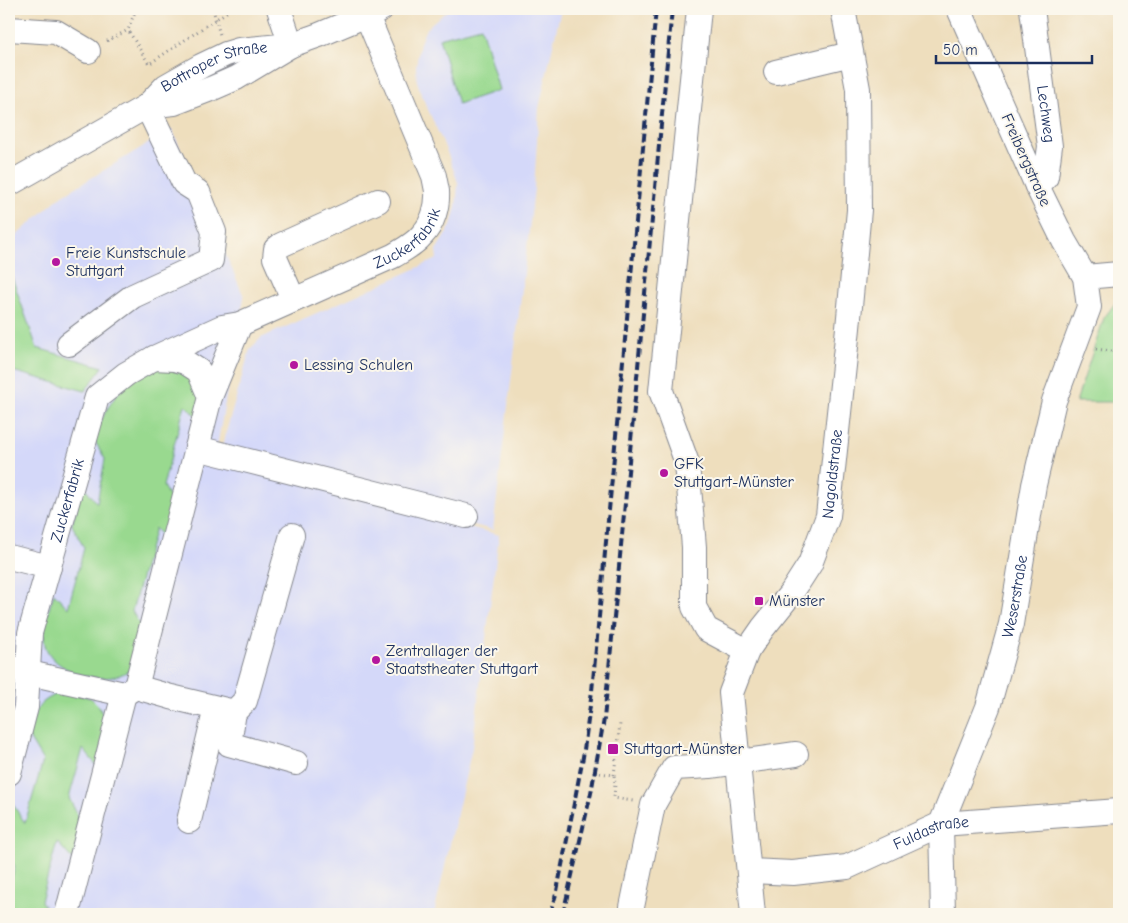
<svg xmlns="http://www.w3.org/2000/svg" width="1128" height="923" viewBox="0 0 1128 923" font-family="'Comic Neue',sans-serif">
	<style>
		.built { fill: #d4d8f9 }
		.green { fill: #99d98f; stroke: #5a8476 }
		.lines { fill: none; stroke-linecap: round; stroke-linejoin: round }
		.minor-casing { stroke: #84868e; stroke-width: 26 }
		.path { stroke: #84868e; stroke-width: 3; stroke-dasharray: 1 4; stroke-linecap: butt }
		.minor { stroke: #fff; stroke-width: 24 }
		.rail { stroke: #1b2f5e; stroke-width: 4; stroke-dasharray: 8 4; stroke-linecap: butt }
		.poi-dot { fill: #b5179e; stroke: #fbf7ec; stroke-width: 2 }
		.labels { text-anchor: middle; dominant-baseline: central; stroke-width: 4; stroke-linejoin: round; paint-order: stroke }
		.street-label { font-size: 16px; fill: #1b2f5e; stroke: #fbf7ec }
		.poi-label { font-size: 16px; fill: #1b2f5e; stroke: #fbf7ec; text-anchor: start }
	</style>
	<rect width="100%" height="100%" fill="#fbf7ec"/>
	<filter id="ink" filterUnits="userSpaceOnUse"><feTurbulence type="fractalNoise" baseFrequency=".02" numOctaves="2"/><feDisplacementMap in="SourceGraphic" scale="10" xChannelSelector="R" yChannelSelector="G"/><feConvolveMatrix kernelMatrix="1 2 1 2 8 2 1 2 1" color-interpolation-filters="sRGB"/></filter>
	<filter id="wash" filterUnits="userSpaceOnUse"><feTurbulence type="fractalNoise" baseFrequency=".0096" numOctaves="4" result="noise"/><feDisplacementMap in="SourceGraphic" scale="20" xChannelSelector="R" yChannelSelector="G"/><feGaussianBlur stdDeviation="1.12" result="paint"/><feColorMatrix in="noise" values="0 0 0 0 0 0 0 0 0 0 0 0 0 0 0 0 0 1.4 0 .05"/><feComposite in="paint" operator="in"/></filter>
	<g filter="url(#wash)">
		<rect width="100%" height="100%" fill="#eedebd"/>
		<g class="built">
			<path d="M 449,9 L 561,9 L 539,108 L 534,189 L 493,530 L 219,457 L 250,349 L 261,338 L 437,259 L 436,250 L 451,226 L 456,206 L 458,183 L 447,152 L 422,96 L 417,81 L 416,67 L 420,43 L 425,31 L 432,23 Z"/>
			<path d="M 172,129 L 244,297 L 215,458 L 499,535 L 472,748 L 434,914 L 9,914 L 9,244 L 17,235 L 60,197 Z"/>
		</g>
		<g class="green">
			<path d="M 481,27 L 499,90 L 458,104 L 439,38 Z"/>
			<path d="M 9,269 L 37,348 L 103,367 L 85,391 L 9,370 Z"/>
			<path d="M 1119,301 L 1119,402 L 1076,402 L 1104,318 L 1116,302 Z"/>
			<path d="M 161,367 C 177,369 200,377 202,395 C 203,403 201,412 200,420 L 185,405 L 163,486 L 177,511 L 168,544 L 155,528 L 132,611 L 145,635 C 142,643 139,657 135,664 C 116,691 53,675 45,645 C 41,630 50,607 54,593 L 68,608 L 84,548 L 72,525 L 82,484 L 97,503 L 105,459 L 93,438 C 104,415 113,392 136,378 C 143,374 153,371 161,367 Z"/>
			<path d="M 64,691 L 91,698 L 98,705 L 107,723 L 98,767 L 83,749 L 69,798 L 82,824 L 73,860 L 57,842 L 41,901 L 49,914 L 9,914 L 9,889 L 15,866 L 9,858 L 9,814 L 12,803 L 25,823 L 43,761 L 28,736 C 37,708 35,703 64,691 Z"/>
		</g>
	</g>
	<g filter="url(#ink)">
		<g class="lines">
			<g class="minor-casing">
				<g id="minor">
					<path d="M 279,9 L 291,45"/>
					<path d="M 699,9 L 661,391 L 687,463 L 694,547 L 694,607 L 706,629 L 747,651"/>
					<path id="s1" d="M 1032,9 L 1050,146 L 1046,177 L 1037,186"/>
					<path d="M 9,29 L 56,32 L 88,51"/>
					<path d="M 776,72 L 851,54"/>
					<path d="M 147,106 L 174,103 L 213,88 L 236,78 L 291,45 L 319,35 L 381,9"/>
					<path id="s2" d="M 9,184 L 147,106 L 166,86 L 201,66 L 226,54 L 239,50 L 291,45"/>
					<path d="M 1085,277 L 1119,274"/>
					<path d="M 293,299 L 275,258 L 276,249 L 281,245 L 378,201"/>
					<path d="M 69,344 L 133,296 L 211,260 L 214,232 L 198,192 L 184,183 L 147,106"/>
					<path d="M 154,358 L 174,359 L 185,362 L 199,371 L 210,397"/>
					<path d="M 197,448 L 466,516"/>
					<path d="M 9,557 L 49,567"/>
					<path d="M 9,667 L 29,673 L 124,694 L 136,687 L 210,397 L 240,324"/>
					<path d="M 136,687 L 171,697 L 234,712 L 245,701 L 292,535"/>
					<path d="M 234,712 L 229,744 L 296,763"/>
					<path id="s3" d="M 9,773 L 26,707 L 30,633 L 97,397 L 126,374 L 154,358 L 222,327 L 240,324 L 393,256 C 403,250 415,244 422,235 C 433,224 438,206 437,191 C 436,186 435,181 434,176 L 367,16"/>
					<path d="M 189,821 L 216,708"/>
					<path id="s4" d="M 749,871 L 793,873 L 847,867 L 941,824 L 1119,811"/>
					<path d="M 632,907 L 653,805 L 674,768 L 710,766 L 796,754"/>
					<path d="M 67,914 L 124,694"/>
					<path id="s5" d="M 753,914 L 731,693 L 747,651 L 763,628 L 792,592 L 810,564 L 828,516 L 848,328 L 859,210 L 858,89 L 843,9"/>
					<path id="s6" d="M 943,914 L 941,824 L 988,707 L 1011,624 L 1034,485 L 1054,401 L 1089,307 L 1085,277 L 1064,241 L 1037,186 L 959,9"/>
				</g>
			</g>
			<g class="path">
				<path d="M 136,9 L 128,30 L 149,64 L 231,9"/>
				<path d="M 213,9 L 220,35"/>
				<path d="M 107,41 L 128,30"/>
				<path d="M 9,149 L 13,158"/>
				<path d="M 1096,349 L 1119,352"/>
				<path d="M 600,773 L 614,775 L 615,783 L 614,798 L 633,801"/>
				<path d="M 614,775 L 620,724"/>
			</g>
			<use href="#minor" class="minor"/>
			<g class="rail">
				<path d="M 550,914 L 557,891 L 583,757 L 592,691 L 656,9"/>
				<path d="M 563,914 L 591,793 L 604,719 L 618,577 L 672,9"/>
			</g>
		</g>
	</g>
	<g class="poi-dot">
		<circle cx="56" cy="262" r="5"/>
		<circle cx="294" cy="365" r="5"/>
		<circle cx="664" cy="473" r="5"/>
		<rect x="754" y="596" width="10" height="10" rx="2.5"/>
		<circle cx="376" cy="660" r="5"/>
		<rect x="607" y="743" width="12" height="12" rx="2.5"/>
	</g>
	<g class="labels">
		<g class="street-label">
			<text stroke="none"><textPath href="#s2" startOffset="239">Bottroper Straße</textPath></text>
			<text stroke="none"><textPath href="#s1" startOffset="106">Lechweg</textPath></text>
			<text transform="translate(1026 160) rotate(66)">Freibergstraße</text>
			<text stroke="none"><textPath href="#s3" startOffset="740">Zuckerfabrik</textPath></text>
			<text stroke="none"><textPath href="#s5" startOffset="468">Nagoldstraße</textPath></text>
			<text stroke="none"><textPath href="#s3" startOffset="280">Zuckerfabrik</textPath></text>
			<text stroke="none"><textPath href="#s6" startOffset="330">Weserstraße</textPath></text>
			<text stroke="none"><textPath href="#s4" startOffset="190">Fuldastraße</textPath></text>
		</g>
		<g class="poi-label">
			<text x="66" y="253">Freie Kunstschule<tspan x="66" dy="18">Stuttgart</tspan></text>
			<text x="304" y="365">Lessing Schulen</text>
			<text x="674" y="464">GFK<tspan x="674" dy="18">Stuttgart-Münster</tspan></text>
			<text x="769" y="601">Münster</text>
			<text x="386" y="651">Zentrallager der<tspan x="386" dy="18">Staatstheater Stuttgart</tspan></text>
			<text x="624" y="749">Stuttgart-Münster</text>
		</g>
	</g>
	<rect width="1128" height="923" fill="none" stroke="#fbf7ec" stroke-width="30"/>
	<path d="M936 55v8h156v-8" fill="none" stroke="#1b2f5e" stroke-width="2.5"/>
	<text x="943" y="55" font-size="15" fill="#1b2f5e" stroke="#fbf7ec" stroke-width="4" paint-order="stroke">50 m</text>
</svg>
